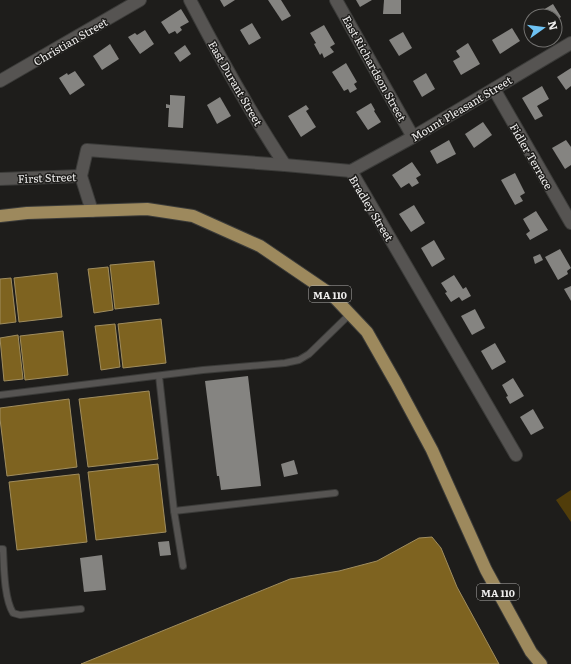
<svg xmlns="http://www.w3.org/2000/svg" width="571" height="664" viewBox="0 0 571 664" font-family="Literata,serif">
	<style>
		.green { fill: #513d0a }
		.water { fill: #7e6320; stroke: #a08d5e }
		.building { fill: #858481 }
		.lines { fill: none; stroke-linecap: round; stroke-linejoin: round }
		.lane-casing { stroke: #3b3b39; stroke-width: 8 }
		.street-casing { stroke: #3b3b39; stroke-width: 14 }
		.primary-casing { stroke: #3b3b39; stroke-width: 14 }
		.lane { stroke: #565452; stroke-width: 6 }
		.street { stroke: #565452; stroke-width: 12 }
		.primary { stroke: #9d895d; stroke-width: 12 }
		.labels { text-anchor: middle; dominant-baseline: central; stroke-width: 3; stroke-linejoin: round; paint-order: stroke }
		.shield { fill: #1e1d1b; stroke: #b0afae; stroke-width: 1 }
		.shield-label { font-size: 10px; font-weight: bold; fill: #efeeed }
		.street-label { font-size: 11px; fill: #efeeed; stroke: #1e1d1b }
	</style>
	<rect width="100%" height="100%" fill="#1e1d1b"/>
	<path class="green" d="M 571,490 L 571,522 L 556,500 Z"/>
	<g class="water">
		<path d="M 154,261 L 159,304 L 115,309 L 110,265 Z"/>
		<path d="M 108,267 L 113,310 L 94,313 L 88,269 Z"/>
		<path d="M 57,273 L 62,317 L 19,322 L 14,278 Z"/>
		<path d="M 11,278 L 16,322 L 0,324 L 0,279 Z"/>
		<path d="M 161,319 L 166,363 L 123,368 L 118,324 Z"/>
		<path d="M 115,324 L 120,367 L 101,370 L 95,326 Z"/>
		<path d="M 63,331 L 68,375 L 25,380 L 20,336 Z"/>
		<path d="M 18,335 L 23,379 L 4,381 L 0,338 Z"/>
		<path d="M 149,391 L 158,459 L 88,467 L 79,399 Z"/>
		<path d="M 69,399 L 77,467 L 7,476 L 0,419 L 0,408 Z"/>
		<path d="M 158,464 L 166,532 L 96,540 L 88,472 Z"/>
		<path d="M 79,474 L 87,542 L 17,550 L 9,482 Z"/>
		<path d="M 432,537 L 441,548 L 457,587 L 499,664 L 81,664 L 290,579 L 339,571 L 377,561 L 419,538 Z"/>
	</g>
	<g class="building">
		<path d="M 220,0 L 235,0 L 224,7 Z"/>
		<path d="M 268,0 L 281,0 L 291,16 L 282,21 Z"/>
		<path d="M 356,0 L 372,0 L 360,7 Z"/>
		<path d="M 384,0 L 401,0 L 401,14 L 383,14 Z"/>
		<path d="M 553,4 L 561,17 L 555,21 L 555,16 L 533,16 Z"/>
		<path d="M 181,9 L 189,22 L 180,27 L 182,30 L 177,34 L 175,31 L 169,34 L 161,22 Z"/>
		<path d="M 252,23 L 261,38 L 249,45 L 240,30 Z"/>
		<path d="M 324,25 L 335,44 L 330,47 L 334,52 L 324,58 L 322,53 L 320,55 L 314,44 L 316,43 L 310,33 Z"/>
		<path d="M 512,28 L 520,41 L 500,54 L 492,40 Z"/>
		<path d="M 145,30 L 154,44 L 140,54 L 128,37 L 135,33 L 137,35 Z"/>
		<path d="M 403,32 L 412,48 L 399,56 L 389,40 Z"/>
		<path d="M 468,43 L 480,64 L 461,75 L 453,61 L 460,57 L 456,51 Z"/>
		<path d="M 110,44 L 119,59 L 102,70 L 93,56 Z"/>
		<path d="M 185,45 L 191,54 L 180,62 L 174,53 Z"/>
		<path d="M 346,63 L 357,82 L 354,84 L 357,89 L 350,93 L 348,89 L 344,91 L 332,72 Z"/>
		<path d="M 571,68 L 571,86 L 566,90 L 557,77 Z"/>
		<path d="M 75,71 L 85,85 L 70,95 L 59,78 L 67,73 L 68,75 Z"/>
		<path d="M 426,73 L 435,89 L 422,97 L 413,81 Z"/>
		<path d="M 542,86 L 549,99 L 537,106 L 543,116 L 535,120 L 522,98 Z"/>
		<path d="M 170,95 L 185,96 L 183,128 L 168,127 L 169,108 L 166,108 L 166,104 L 170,105 Z"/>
		<path d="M 220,97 L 231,116 L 217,124 L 207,105 Z"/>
		<path d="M 371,103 L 375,110 L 374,111 L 381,122 L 368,130 L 356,112 Z"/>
		<path d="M 306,105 L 309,109 L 306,111 L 316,127 L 301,137 L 288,116 Z"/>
		<path d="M 483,122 L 492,135 L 474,148 L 465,134 Z"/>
		<path d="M 449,140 L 456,154 L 437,164 L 430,151 Z"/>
		<path d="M 566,140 L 571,147 L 571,165 L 565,169 L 552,148 Z"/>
		<path d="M 412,162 L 421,175 L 416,178 L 419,183 L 412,187 L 409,183 L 401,188 L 392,175 Z"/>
		<path d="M 515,173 L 525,193 L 520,196 L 523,201 L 515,205 L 501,180 Z"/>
		<path d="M 414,205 L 425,223 L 411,232 L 399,214 Z"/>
		<path d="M 536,211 L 548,230 L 530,240 L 526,234 L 530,231 L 523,219 Z"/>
		<path d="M 434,240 L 445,259 L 432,267 L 421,248 Z"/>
		<path d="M 560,249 L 571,268 L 567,271 L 568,274 L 558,280 L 545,257 Z"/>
		<path d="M 540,254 L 543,260 L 535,264 L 533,257 Z"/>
		<path d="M 454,275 L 463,289 L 466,287 L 471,296 L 462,301 L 459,297 L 451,302 L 445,293 L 447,292 L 441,283 Z"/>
		<path d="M 571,286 L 571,301 L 564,289 Z"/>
		<path d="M 475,309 L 485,328 L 472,335 L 461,316 Z"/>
		<path d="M 495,343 L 506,362 L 492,370 L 481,351 Z"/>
		<path d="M 248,376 L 261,486 L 221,490 L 219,476 L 217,476 L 205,381 Z"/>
		<path d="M 513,378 L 524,396 L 510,404 L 506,397 L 508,396 L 502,385 Z"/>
		<path d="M 533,409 L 544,428 L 531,435 L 520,417 Z"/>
		<path d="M 294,460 L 298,474 L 284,477 L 281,464 Z"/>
		<path d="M 169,541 L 171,555 L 160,556 L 158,542 Z"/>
		<path d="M 102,555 L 106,590 L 84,592 L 80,558 Z"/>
	</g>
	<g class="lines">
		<g class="lane-casing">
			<g id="lane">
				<path d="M 159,376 L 174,511 L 183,566"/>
				<path d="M 0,395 L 203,370 L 285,363 L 299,360 L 309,354 L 350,314"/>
				<path d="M 174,511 L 335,493"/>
				<path d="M 0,549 L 3,549 C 4,567 4,598 13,613 L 20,615 L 81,609"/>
			</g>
		</g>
		<g class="street-casing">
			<g id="street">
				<path d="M 190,0 C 219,56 250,112 285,165"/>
				<path d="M 336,0 L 413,137"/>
				<path d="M 0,81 L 140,0"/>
				<path d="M 494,89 L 571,223"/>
				<path d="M 351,171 L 413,137 L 571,43"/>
				<path d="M 0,179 L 81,176"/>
				<path d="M 92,211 L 81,176 L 87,150 L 285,165 L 351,171 L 516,455"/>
			</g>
		</g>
		<g class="primary-casing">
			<path id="primary" d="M 0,216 L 27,213 L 147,209 L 193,216 L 260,246 L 332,295 L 367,332 L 396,383 L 432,450 L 486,570 L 531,652 L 541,664"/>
		</g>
		<use href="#lane" class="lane"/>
		<use href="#street" class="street"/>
		<use href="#primary" class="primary"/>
	</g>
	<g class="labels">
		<g class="shield">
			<rect x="309" y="286" width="42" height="16" rx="3"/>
			<rect x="477" y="584" width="42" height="16" rx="3"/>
		</g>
		<g class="shield-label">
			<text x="330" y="294">MA 110</text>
			<text x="498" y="592">MA 110</text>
		</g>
		<g class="street-label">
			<text transform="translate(70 41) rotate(-30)">Christian Street</text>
			<text transform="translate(375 68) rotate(61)">East Richardson Street</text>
			<text transform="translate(236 83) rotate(60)">East Durant Street</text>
			<text transform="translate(461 108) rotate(-31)">Mount Pleasant Street</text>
			<text transform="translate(532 156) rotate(60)">Fidler Terrace</text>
			<text transform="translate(47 177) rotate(-2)">First Street</text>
			<text transform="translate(372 208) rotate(59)">Bradley Street</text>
		</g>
	</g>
	<g transform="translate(543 28) rotate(76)"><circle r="19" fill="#1e1d1b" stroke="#72716f"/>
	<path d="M0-3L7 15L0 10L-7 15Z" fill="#6ec2f3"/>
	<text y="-6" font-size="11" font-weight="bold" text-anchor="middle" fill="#efeeed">N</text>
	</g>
</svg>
